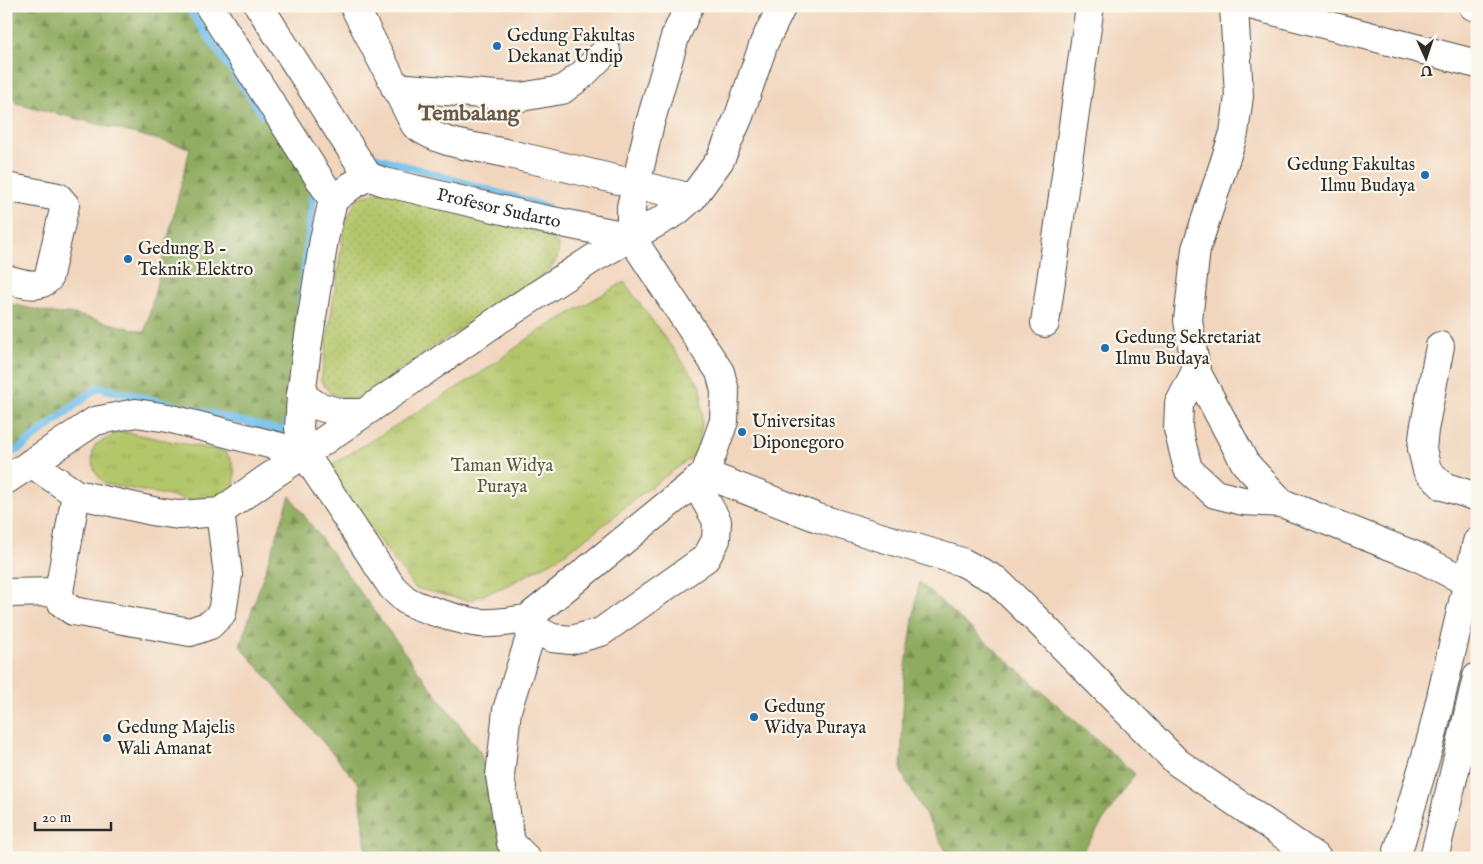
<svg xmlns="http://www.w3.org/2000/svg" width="1483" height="864" viewBox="0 0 1483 864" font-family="'IM FELL English',serif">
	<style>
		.built { fill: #f1d5bd }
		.grass { fill: url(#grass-tufts); stroke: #6f784a }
		.forest { fill: url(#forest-firs); stroke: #5c6b44 }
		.garden { fill: url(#garden-dots); stroke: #6f784a }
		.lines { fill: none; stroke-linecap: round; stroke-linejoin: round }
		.stream { stroke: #72bfec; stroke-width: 8 }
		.minor-casing { stroke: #494743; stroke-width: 30 }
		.minor { stroke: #fff; stroke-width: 28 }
		.poi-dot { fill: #1f6fb2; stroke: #fbf7ec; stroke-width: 2 }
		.labels { text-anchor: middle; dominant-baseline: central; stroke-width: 4.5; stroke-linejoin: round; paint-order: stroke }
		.poi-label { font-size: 18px; fill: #2b2b2b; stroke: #fbf7ec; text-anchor: start }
		.street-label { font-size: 18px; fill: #2b2b2b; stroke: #fbf7ec }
		.park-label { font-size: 18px; fill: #545a3e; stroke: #fbf7ec }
		.district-label { font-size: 22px; font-weight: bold; fill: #68574b; stroke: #fbf7ec }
	</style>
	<defs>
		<pattern id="grass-tufts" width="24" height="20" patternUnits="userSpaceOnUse" patternTransform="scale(1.25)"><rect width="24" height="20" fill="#b3c66a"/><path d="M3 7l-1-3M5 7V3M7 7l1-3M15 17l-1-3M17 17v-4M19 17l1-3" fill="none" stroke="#9aaa5c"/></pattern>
		<pattern id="forest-firs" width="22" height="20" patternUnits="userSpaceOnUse" patternTransform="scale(1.25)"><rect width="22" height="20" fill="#8eab5e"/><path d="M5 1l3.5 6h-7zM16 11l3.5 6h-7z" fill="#748b4e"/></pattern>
		<pattern id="garden-dots" width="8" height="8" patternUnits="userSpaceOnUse" patternTransform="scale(1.25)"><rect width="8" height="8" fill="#b3c66a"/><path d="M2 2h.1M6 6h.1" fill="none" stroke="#9aaa5c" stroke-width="1.8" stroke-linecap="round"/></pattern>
	</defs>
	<rect width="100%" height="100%" fill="#fbf7ec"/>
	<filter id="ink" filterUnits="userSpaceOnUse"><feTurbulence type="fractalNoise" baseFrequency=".02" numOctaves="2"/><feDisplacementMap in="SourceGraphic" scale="10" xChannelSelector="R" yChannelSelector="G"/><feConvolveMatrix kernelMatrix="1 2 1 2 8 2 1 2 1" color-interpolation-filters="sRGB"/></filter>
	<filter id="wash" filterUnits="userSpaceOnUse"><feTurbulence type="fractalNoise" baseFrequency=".0096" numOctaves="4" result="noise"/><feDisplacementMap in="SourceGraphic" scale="20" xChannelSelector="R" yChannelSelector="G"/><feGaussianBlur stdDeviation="1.12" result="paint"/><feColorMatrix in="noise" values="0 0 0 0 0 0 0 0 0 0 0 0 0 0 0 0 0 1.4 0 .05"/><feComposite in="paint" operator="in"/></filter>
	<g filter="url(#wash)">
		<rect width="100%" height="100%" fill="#f3e7cd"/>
		<rect class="built" x="6" y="6" width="1471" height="852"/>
		<g class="grass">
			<path d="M 624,282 L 701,387 L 702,425 L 697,453 L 639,496 L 592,534 L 557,559 L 510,584 L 469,601 L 415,588 L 325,469 L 481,373 L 536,333 Z"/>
			<path d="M 119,432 L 125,432 L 225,452 C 235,463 236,473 234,488 L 211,504 L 106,484 C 93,474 89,460 95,445 Z"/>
		</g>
		<g class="forest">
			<path d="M 6,6 L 187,6 L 314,188 L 286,432 L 98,387 L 19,449 L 6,454 L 6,303 L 57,314 L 69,313 L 145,332 L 190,148 L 16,103 L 6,84 Z"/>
			<path d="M 290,496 L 413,664 L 480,752 L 503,844 L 518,858 L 367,858 L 359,784 L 240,646 Z"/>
			<path d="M 919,582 L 1135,774 L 1078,858 L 950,858 L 901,772 L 904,678 Z"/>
		</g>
		<path class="garden" d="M 387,190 L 547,229 C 564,246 561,256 547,273 L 433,347 L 367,394 L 354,399 L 342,398 L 329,392 L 321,381 L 345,224 L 357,198 Z"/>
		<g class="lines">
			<g class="stream">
				<path d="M 187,6 L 263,115"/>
				<path d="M 361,153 L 547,207"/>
				<path d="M 301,303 L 314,188 L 312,186"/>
				<path d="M 6,454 L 19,449 L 98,387 L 286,432 L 287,423"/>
			</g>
		</g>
	</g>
	<g filter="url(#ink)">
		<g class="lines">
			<g class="minor-casing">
				<g id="minor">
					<path d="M 209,6 L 333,200"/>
					<path d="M 259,6 L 368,176"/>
					<path d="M 354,6 L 415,125 C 446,147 474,145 509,154 C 570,168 631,183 692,198"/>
					<path d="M 1234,6 L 1239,96 L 1234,133 L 1196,249 L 1188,320 L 1196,371 L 1245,463 L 1282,503 L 1416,556 L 1467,582"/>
					<path d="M 1254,6 L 1477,64"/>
					<path d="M 1473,6 L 1477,7"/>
					<path d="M 395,87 L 521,97 L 562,90 L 582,75 L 606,51"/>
					<path d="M 368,176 L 351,186 L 333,200 L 324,239 L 307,349 L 301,395 L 299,428 L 304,453 L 392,587 C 396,591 401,596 406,600 C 418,608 466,622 481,623 C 496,624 512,621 527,619 L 705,474 L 724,421 L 725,391 L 720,372 L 631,237 L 631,207 L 650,123 L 675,37 L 689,6"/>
					<path id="s1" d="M 368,176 L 384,182 L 528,216 L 631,237"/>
					<path d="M 6,187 L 58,197 L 65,205 L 48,279 C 37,290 20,282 6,279"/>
					<path d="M 1045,323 L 1090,6"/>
					<path d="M 1440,346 L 1424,430 L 1422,449 L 1427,470 L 1443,486 L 1477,497"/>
					<path d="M 1196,371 L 1179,404 L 1178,429 L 1188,469 L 1215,494 L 1243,501 L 1282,503"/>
					<path d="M 301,395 L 318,406 L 341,413 L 362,413"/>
					<path d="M 31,463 L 76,494 L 157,512 L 179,515 L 220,512 L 265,480 L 319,444 L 500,319 L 594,258 L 676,212 L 692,198 L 720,160 L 739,116 L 764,43 L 782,6"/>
					<path d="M 705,474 L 818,518 L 962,562 L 996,580 L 1042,625 L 1177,762 L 1317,858"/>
					<path d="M 6,480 L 95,421 L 136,413 L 168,418 L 304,453"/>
					<path d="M 76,494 L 59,592 L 62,603 L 73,611 L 190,632 L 210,625 L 222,613 L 228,575 L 220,512"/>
					<path d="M 6,593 L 59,592"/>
					<path d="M 527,619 L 533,628 L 552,638 L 571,640 L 601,632 L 706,558 L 716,540 L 717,521 L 695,482"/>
					<path d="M 526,858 L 511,843 L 500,776 L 507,710 L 533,628"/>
					<path d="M 1396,858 L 1432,736 L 1477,542"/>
					<path d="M 1434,858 L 1477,677"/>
				</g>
			</g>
			<use href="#minor" class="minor"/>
		</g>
	</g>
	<g class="poi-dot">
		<circle cx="497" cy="46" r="5"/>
		<circle cx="1425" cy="175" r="5"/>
		<circle cx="128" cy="259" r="5"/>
		<circle cx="1105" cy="348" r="5"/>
		<circle cx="742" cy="432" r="5"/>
		<circle cx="754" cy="717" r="5"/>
		<circle cx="107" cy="738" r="5"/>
	</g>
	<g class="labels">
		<g class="poi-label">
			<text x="507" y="36">Gedung Fakultas<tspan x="507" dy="21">Dekanat Undip</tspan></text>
			<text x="1415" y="165" text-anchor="end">Gedung Fakultas<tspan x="1415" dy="21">Ilmu Budaya</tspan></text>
			<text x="138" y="249">Gedung B -<tspan x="138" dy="21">Teknik Elektro</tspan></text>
			<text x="1115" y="338">Gedung Sekretariat<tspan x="1115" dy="21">Ilmu Budaya</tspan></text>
			<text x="752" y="422">Universitas<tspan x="752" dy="21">Diponegoro</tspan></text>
			<text x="764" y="707">Gedung<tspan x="764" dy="21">Widya Puraya</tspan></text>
			<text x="117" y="728">Gedung Majelis<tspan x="117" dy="21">Wali Amanat</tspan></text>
		</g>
		<g class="street-label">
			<text stroke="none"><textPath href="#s1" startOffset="135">Profesor Sudarto</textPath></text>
		</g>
		<g class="park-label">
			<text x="502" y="466">Taman Widya<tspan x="502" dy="21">Puraya</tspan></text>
		</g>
		<g class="district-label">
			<text x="469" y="114">Tembalang</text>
		</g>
	</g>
	<rect width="1483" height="864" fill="none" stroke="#fbf7ec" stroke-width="25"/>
	<g transform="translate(1426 58) rotate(177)" stroke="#fbf7ec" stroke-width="4" paint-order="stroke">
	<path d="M0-4L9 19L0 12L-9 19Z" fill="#2b2b2b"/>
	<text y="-8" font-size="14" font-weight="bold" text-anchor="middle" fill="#2b2b2b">U</text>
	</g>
	<path d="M35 822v8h76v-8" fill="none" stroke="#2b2b2b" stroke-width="2.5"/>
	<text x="42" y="822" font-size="15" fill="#2b2b2b" stroke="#fbf7ec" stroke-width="4" paint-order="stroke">20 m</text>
</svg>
